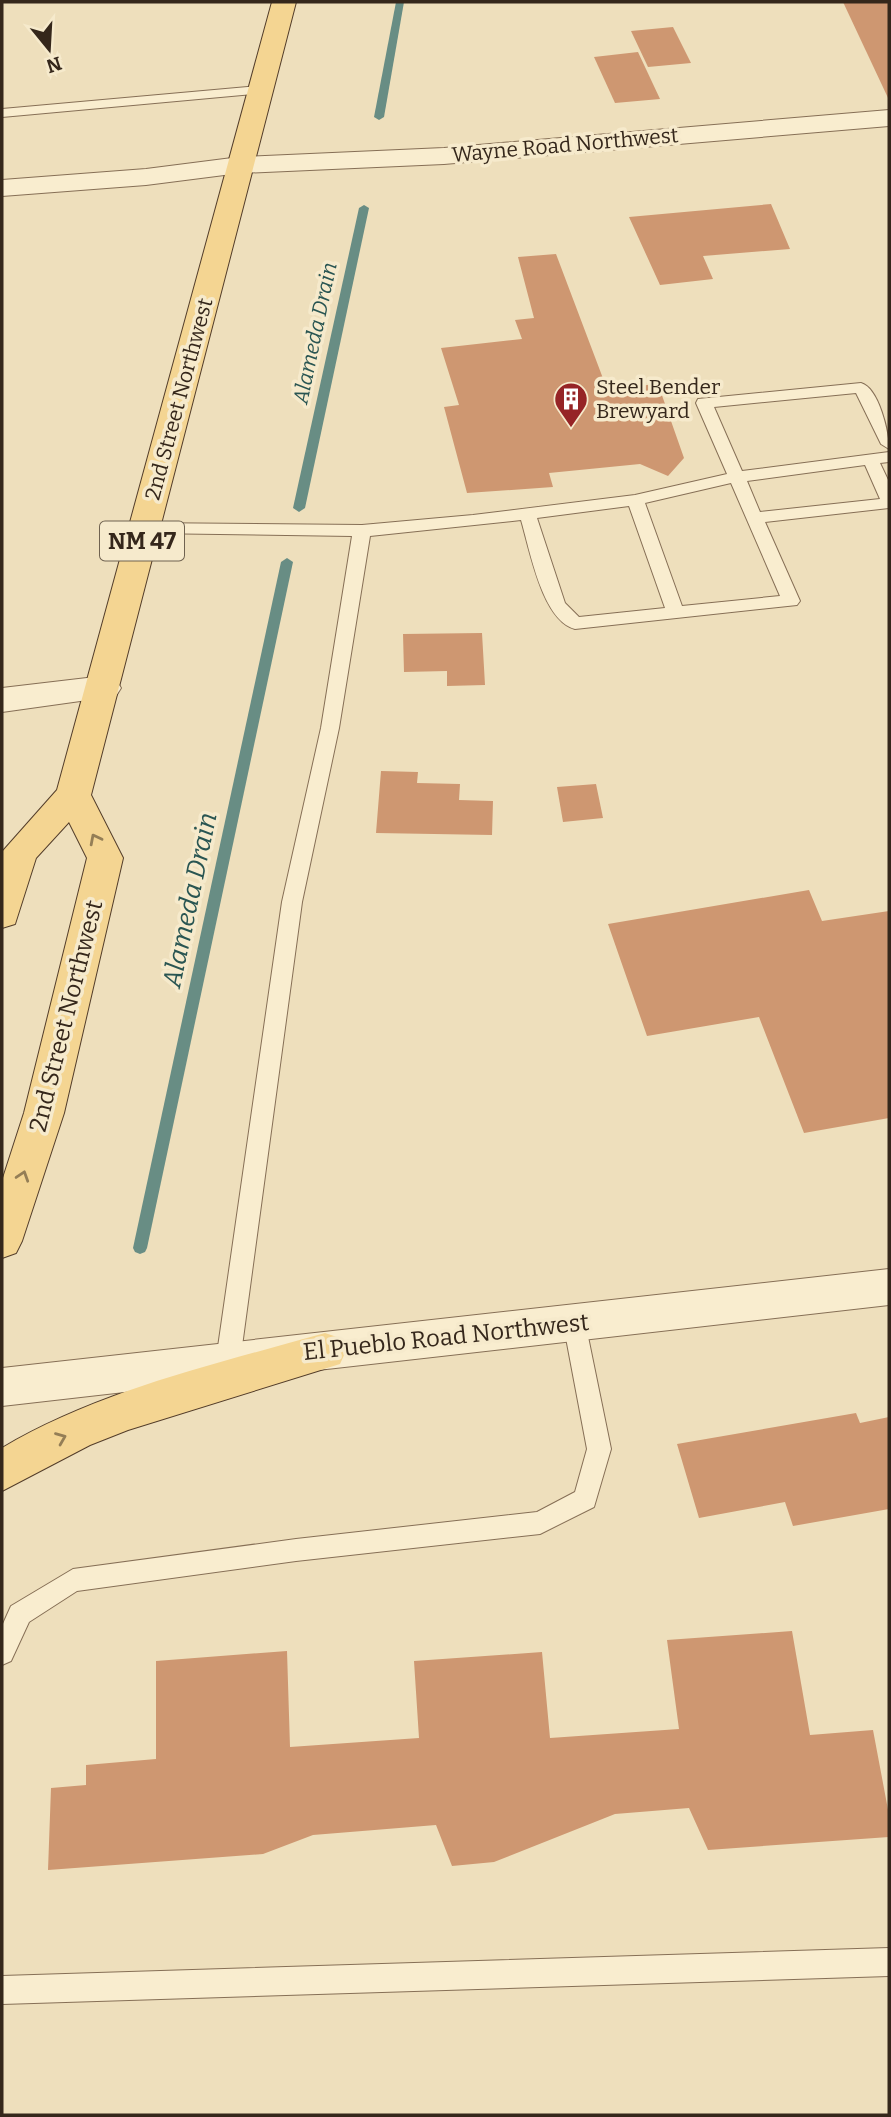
<svg xmlns="http://www.w3.org/2000/svg" width="891" height="2117" viewBox="0 0 891 2117" font-family="Bitter,serif">
	<style>
		.lines { fill: none; stroke-linecap: round; stroke-linejoin: round }
		.stream { fill: #688d84; fill-rule: evenodd }
		.building { fill: #ce9771 }
		.service-casing { stroke: #866f56; stroke-width: 2 }
		.minor-casing { stroke: #866f56; stroke-width: 2 }
		.tertiary-casing { stroke: #866f56; stroke-width: 2 }
		.primary-casing { stroke: #533d2a; stroke-width: 2 }
		.service { fill: #f9edcf; fill-rule: evenodd }
		.minor { fill: #f9edcf; fill-rule: evenodd }
		.tertiary { fill: #f9edcf; fill-rule: evenodd }
		.primary { fill: #f4d592; fill-rule: evenodd }
		.oneway { stroke: #947e56 }
		.labels { text-anchor: middle; dominant-baseline: central; stroke-width: 7; stroke-linejoin: round; paint-order: stroke }
		.far-street-label { font-size: 21px; fill: #35271b; stroke: #f6eacc }
		.far-water-label { font-size: 21px; font-style: italic; fill: #295552; stroke: #f6eacc }
		.far-poi-label { font-size: 21px; fill: #35271b; stroke: #f6eacc; text-anchor: start }
		.shield { fill: #f6eacc; stroke: #6f6250; stroke-width: 2 }
		.shield-label { font-size: 23px; font-weight: bold; fill: #35271b }
		.street-label { font-size: 24px; fill: #35271b; stroke: #f6eacc }
		.water-label { font-size: 26px; font-style: italic; fill: #295552; stroke: #f6eacc }
	</style>
	<rect width="100%" height="100%" fill="#eedfbc"/>
	<g class="lines">
		<g class="stream">
			<path d="M 396,2 L 404,2 L 384,117 L 379,120 L 374,117 Z"/>
			<path d="M 364,205 L 369,208 L 305,508 L 299,512 L 293,508 L 359,208 Z"/>
			<path d="M 287,558 L 293,562 L 147,1248 L 145,1252 L 140,1254 L 135,1252 L 133,1248 L 281,562 Z"/>
		</g>
	</g>
	<g class="building">
		<path d="M 843,2 L 889,2 L 889,100 Z"/>
		<path d="M 673,27 L 691,63 L 648,67 L 631,31 Z"/>
		<path d="M 638,52 L 660,99 L 615,103 L 594,57 Z"/>
		<path d="M 771,204 L 790,249 L 703,256 L 713,279 L 660,285 L 629,217 Z"/>
		<path d="M 556,254 L 607,389 L 658,384 L 684,458 L 668,476 L 640,464 L 549,473 L 553,487 L 467,493 L 444,407 L 459,405 L 441,348 L 522,339 L 515,320 L 534,318 L 518,257 Z"/>
		<path d="M 482,633 L 485,685 L 447,686 L 447,671 L 404,672 L 403,634 Z"/>
		<path d="M 381,771 L 418,772 L 417,783 L 460,784 L 459,800 L 493,801 L 492,835 L 376,833 Z"/>
		<path d="M 596,784 L 603,818 L 563,822 L 557,787 Z"/>
		<path d="M 809,890 L 822,921 L 889,911 L 889,1118 L 804,1133 L 759,1017 L 647,1036 L 608,924 Z"/>
		<path d="M 856,1413 L 860,1423 L 889,1417 L 889,1509 L 793,1526 L 785,1502 L 699,1518 L 677,1444 Z"/>
		<path d="M 792,1631 L 810,1735 L 873,1730 L 889,1815 L 889,1837 L 708,1850 L 689,1808 L 615,1814 L 494,1862 L 452,1866 L 436,1825 L 313,1835 L 263,1854 L 48,1870 L 51,1788 L 86,1785 L 86,1765 L 156,1759 L 156,1661 L 287,1651 L 290,1747 L 419,1738 L 414,1661 L 542,1652 L 550,1738 L 679,1729 L 667,1640 Z"/>
	</g>
	<g class="lines">
		<g class="service-casing">
			<g id="service">
				<path d="M 260,86 L 265,87 L 265,93 L 2,117 L 2,109 Z"/>
				<path d="M 861,383 C 879,388 889,433 889,449 L 881,444 L 856,393 L 714,407 L 742,471 L 889,452 L 889,462 L 880,463 L 889,482 L 889,508 L 765,522 L 800,601 L 797,605 L 575,629 C 542,620 530,550 521,520 L 370,536 L 339,728 L 302,902 L 240,1361 L 236,1368 L 228,1371 L 220,1368 L 216,1361 L 282,902 L 321,728 L 352,536 L 146,533 L 137,527 L 140,523 L 362,525 L 473,515 L 635,495 L 727,474 L 696,403 L 698,399 ZM 865,465 L 880,499 L 760,512 L 747,481 ZM 731,483 L 780,596 L 682,606 L 645,503 ZM 629,506 L 665,608 L 579,617 L 565,603 L 537,518 Z"/>
				<path d="M 574,1312 L 582,1315 L 585,1322 L 611,1449 L 594,1507 L 540,1534 L 296,1561 L 77,1591 L 29,1622 L 11,1661 L 2,1665 L 2,1626 L 11,1606 L 73,1569 L 296,1539 L 537,1512 L 575,1492 L 587,1449 L 563,1322 L 566,1315 Z"/>
				<path d="M 889,1948 L 889,1976 L 2,2004 L 2,1976 Z"/>
			</g>
		</g>
		<g class="minor-casing">
			<g id="minor">
				<path d="M 889,110 L 889,126 L 444,164 L 240,173 L 146,185 L 2,196 L 2,180 L 146,169 L 240,157 L 444,148 Z"/>
				<path d="M 104,676 L 116,680 L 121,688 L 116,696 L 2,712 L 2,688 Z"/>
			</g>
		</g>
		<g class="tertiary-casing">
			<path id="tertiary" d="M 889,1269 L 889,1305 L 2,1406 L 2,1368 Z"/>
		</g>
		<g class="primary-casing">
			<g id="primary">
				<path d="M 272,2 L 296,2 L 91,795 L 123,858 L 64,1113 L 22,1241 L 16,1253 L 2,1258 L 2,1181 L 24,1113 L 87,858 L 69,822 L 36,858 L 15,924 L 2,928 L 2,852 L 57,790 Z"/>
				<path d="M 325,1333 L 340,1338 L 346,1351 L 340,1364 L 128,1430 L 90,1445 L 2,1491 L 2,1448 C 100,1390 216,1364 325,1333 Z"/>
			</g>
		</g>
		<use href="#service" class="service"/>
		<use href="#minor" class="minor"/>
		<use href="#tertiary" class="tertiary"/>
		<use href="#primary" class="primary"/>
	</g>
	<defs><path id="oneway-chevron" d="M-2-3.5L2.5 0L-2 3.5" fill="none" stroke-width="1.6" stroke-linecap="round" stroke-linejoin="round" transform="scale(1.75)"/></defs>
	<g class="oneway">
		<use href="#oneway-chevron" transform="translate(95 839) rotate(-117)"/>
		<use href="#oneway-chevron" transform="translate(23 1176) rotate(-72)"/>
		<use href="#oneway-chevron" transform="translate(61 1438) rotate(-22)"/>
	</g>
	<defs>
		<g id="building-pin" transform="scale(1.75)"><path d="M0 17L-7.5 6A9.5 9.5 0 1 1 7.5 6Z" fill="#962426" stroke="#f6eacc"/><path d="M-4-6H4V6H1V3H-1V6H-4ZM-2.5-4.3h1.7v1.8h-1.7ZM.8-4.3h1.7v1.8H.8ZM-2.5-1h1.7V.8h-1.7ZM.8-1h1.7V.8H.8Z" fill="#fff"/></g>
	</defs>
	<g fill-rule="evenodd">
		<use href="#building-pin" x="571" y="399"/>
	</g>
	<g class="labels">
		<g class="far-street-label">
			<text transform="translate(565 145) rotate(-5)">Wayne Road Northwest</text>
			<text transform="translate(179 399) rotate(-75)">2nd Street Northwest</text>
		</g>
		<g class="far-water-label">
			<text transform="translate(315 333) rotate(-78)">Alameda Drain</text>
		</g>
		<g class="far-poi-label">
			<text x="596" y="387">Steel Bender<tspan x="596" dy="24">Brewyard</tspan></text>
		</g>
		<rect class="shield" x="100" y="521.5" width="84" height="39" rx="5"/>
		<g class="shield-label">
			<text x="142" y="541">NM 47</text>
		</g>
		<g class="street-label">
			<text transform="translate(66 1016) rotate(-76)">2nd Street Northwest</text>
			<text transform="translate(446 1337) rotate(-6)">El Pueblo Road Northwest</text>
		</g>
		<g class="water-label">
			<text transform="translate(190 900) rotate(-78)">Alameda Drain</text>
		</g>
	</g>
	<rect width="891" height="2117" fill="none" stroke="#35271b" stroke-width="7"/>
	<g transform="translate(49 49) rotate(162)" stroke="#f6eacc" stroke-width="5" paint-order="stroke">
	<path d="M0-5L12 26L0 18L-12 26Z" fill="#35271b"/>
	<text y="-10" font-size="19" font-weight="bold" text-anchor="middle" fill="#35271b">N</text>
	</g>
</svg>
